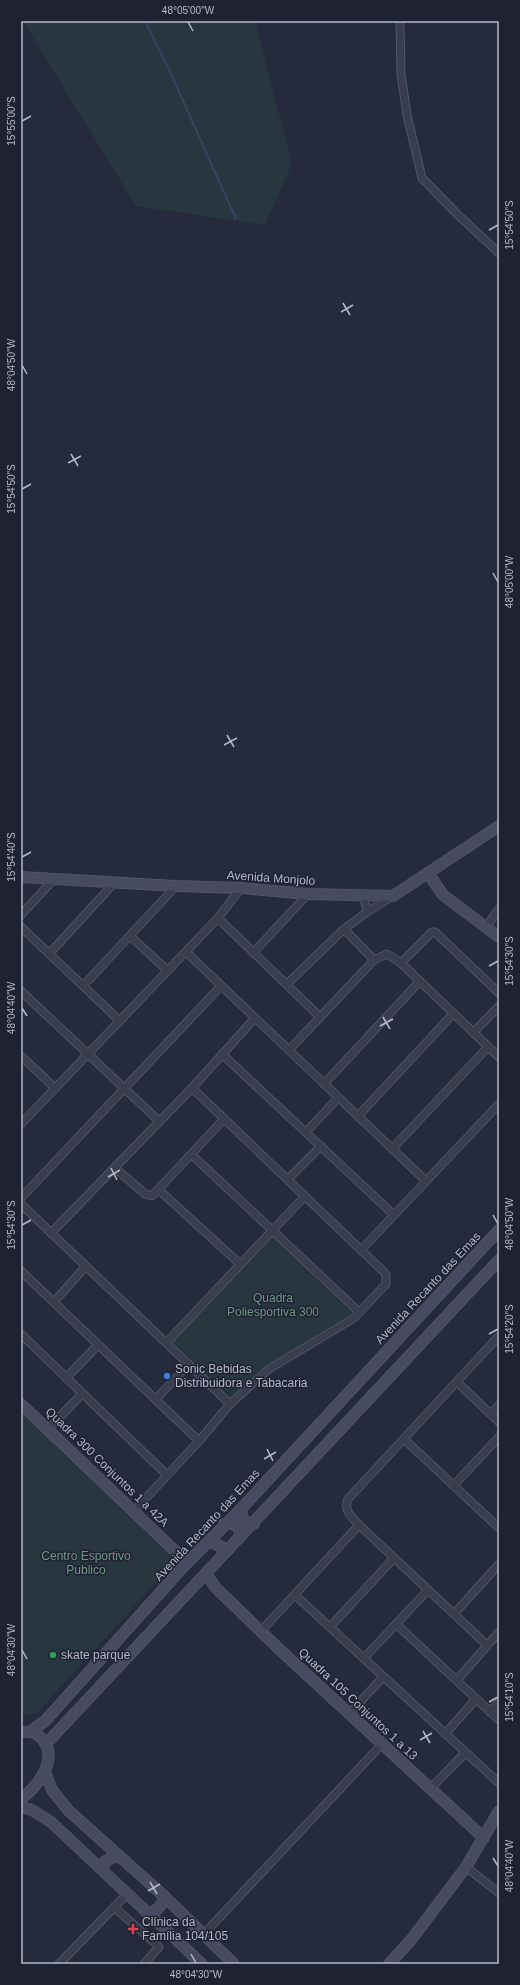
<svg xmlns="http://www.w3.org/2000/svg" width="520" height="1985" viewBox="0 0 520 1985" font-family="Helvetica,sans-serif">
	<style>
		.green { fill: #28373f }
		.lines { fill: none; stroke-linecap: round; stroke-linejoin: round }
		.stream { stroke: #3a4264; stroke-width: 2 }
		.street-casing { stroke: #515566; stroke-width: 9 }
		.secondary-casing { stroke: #515566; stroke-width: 12 }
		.street { stroke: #3a3d4e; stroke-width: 7 }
		.secondary { stroke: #484b60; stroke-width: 10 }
		.ticks { fill: none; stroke: #b6b9c9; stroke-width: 1.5 }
		.shop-dot { fill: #3f7fe0; stroke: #1e2233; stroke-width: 1.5 }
		.leisure-dot { fill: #2e9e5b; stroke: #1e2233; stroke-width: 1.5 }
		.health-dot { fill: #e0444e; stroke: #1e2233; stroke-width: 1.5 }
		.labels { text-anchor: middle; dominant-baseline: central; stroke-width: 3; stroke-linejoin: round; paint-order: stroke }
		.street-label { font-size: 12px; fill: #b6b9c9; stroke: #1e2233 }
		.park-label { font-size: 12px; fill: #6e9881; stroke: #1e2233 }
		.poi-label { font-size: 12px; fill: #b6b9c9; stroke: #1e2233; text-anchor: start }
		.neatline { fill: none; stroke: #b6b9c9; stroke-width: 1.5 }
		.ticks-label { font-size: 10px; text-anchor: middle; fill: #b6b9c9 }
	</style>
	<rect width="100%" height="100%" fill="#262a3d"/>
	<g class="green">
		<path d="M 23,21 L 255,21 L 292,164 L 265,225 L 136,206 Z"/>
		<path d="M 272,1237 L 352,1313 L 266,1366 L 231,1396 L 172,1341 Z"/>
		<path d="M 21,1412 L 177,1559 L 37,1713 L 21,1717 Z"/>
	</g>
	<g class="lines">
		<path class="stream" d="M 145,21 L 171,74 L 236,219"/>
		<g class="street-casing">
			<g id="street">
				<path d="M 400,21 L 401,74 L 407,115 L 422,178 L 457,214 L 499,253"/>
				<path d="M 364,897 L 367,912"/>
				<path d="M 21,915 L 55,878"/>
				<path d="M 218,918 L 320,1017"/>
				<path d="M 21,927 L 120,1021"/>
				<path d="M 486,927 L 499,909"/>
				<path d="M 344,929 L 374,960"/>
				<path d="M 130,936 L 167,970"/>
				<path d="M 186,952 L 426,1181"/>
				<path d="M 253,953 L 308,894"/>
				<path d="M 49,954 L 115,882"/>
				<path d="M 401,963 L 432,932 L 435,932 L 499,993"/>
				<path d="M 287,984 L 344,929 L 367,912 L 393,896"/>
				<path d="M 84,985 L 176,886"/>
				<path d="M 21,991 L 159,1121"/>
				<path d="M 473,1033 L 499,1006"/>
				<path d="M 289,1050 L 374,960 L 387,954 L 401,963 L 499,1057"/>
				<path d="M 222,1054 L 394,1215"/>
				<path d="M 21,1056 L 55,1088"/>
				<path d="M 324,1084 L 420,981"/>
				<path d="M 192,1088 L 361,1250"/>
				<path d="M 358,1116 L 453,1014"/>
				<path d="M 21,1124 L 218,918 L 241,888"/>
				<path d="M 306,1132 L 338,1098"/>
				<path d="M 392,1149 L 488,1047"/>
				<path d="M 192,1155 L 359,1312"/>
				<path d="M 115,1168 L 145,1194 L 152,1196 L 224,1119"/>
				<path d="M 288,1179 L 321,1146"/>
				<path d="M 159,1190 L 240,1264"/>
				<path d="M 21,1198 L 220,987"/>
				<path d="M 21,1204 L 230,1404"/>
				<path d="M 51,1233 L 192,1088 L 254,1019"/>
				<path d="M 21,1271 L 199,1441"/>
				<path d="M 54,1302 L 86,1266"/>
				<path d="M 21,1334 L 167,1475"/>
				<path d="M 167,1342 L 305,1196"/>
				<path d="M 66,1378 L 98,1345"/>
				<path d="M 457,1382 L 499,1422"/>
				<path d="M 157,1398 L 189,1364"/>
				<path d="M 491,1414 L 499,1405"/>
				<path d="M 48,1429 L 82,1394"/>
				<path d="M 404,1439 L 499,1528"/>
				<path d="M 454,1485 L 499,1437"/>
				<path d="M 134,1511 L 199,1441 L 230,1404 L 269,1369 L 354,1318 L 386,1284 L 386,1275 L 384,1272 L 361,1250 L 499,1104"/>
				<path d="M 295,1595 L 499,1783"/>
				<path d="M 454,1614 L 499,1564"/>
				<path d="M 396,1624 L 499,1720"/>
				<path d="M 330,1627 L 394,1558"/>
				<path d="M 261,1631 L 359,1525"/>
				<path d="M 487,1645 L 359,1525 C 352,1517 343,1511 348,1499 L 499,1336"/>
				<path d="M 364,1658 L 428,1590"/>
				<path d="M 457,1680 L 499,1632"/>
				<path d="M 490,1712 L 499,1702"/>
				<path d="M 349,1714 L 383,1677"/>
				<path d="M 445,1734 L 476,1699"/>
				<path d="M 430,1789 L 465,1753"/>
				<path d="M 466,1867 L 499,1893"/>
				<path d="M 114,1907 L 159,1947 L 144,1964"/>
				<path d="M 203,1935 L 382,1744"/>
				<path d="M 59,1964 L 127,1894"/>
			</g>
		</g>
		<g class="secondary-casing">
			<g id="secondary">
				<path d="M 428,873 L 443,895 L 499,937"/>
				<path d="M 21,877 L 176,886 L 241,888 L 308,894 L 393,896 L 499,826"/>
				<path d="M 21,1404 L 174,1550 L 183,1556 L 193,1557"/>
				<path d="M 241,1509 L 242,1518 L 249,1524 L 254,1524"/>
				<path d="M 224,1524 L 232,1523 L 239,1528 L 240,1536 L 238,1539"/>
				<path d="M 209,1541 L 228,1550"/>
				<path d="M 206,1574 L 216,1588 L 278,1648 L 484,1838"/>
				<path d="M 31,1731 L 45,1721 L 184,1566 L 241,1509 L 499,1230"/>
				<path d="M 21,1732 C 31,1731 36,1732 43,1740 C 59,1760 37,1787 21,1799"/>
				<path d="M 46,1744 L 499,1260"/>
				<path d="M 45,1772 L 52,1790 L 69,1811 L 165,1897 L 234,1964"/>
				<path d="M 21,1807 L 32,1810 L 51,1822 L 202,1964"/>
				<path d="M 103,1870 L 105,1861 L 118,1856"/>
				<path d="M 148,1913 C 157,1912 161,1906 165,1897"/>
				<path d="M 389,1964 L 411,1940 L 466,1867 L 499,1811"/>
			</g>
		</g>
		<use href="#street" class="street"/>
		<use href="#secondary" class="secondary"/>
	</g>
	<path class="ticks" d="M 188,22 L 193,31M 22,121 L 31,116M 489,230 L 498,225M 343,303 L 350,315M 341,312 L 353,305M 22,365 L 27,374M 71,454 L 78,466M 68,463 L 81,456M 22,489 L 31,484M 493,573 L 498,582M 227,735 L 234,747M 224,745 L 237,738M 22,857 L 31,852M 489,966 L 498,961M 22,1008 L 27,1016M 383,1017 L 390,1029M 380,1026 L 393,1019M 111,1168 L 117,1180M 108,1177 L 120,1170M 493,1215 L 498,1224M 22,1225 L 31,1220M 489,1334 L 498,1329M 267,1449 L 273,1461M 264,1459 L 276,1452M 22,1650 L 27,1659M 489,1702 L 498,1697M 423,1731 L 430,1743M 420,1740 L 432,1733M 493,1858 L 498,1866M 150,1882 L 157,1894M 148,1891 L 160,1884M 191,1954 L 196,1963"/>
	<circle class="shop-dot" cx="167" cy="1376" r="4"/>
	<circle class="leisure-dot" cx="53" cy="1655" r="4"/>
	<path class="health-dot" d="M131 1923h4v4h4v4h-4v4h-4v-4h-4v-4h4z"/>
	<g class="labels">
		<g class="street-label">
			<text transform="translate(271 878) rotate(4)">Avenida Monjolo</text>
			<text transform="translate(428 1288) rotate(-47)">Avenida Recanto das Emas</text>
			<text transform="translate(107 1467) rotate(44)">Quadra 300 Conjuntos 1 a 42A</text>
			<text transform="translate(207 1525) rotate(-47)">Avenida Recanto das Emas</text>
			<text transform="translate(358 1704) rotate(43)">Quadra 105 Conjuntos 1 a 13</text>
		</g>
		<g class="park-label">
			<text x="273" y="1298">Quadra<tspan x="273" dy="14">Poliesportiva 300</tspan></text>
			<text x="86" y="1556">Centro Esportivo<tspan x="86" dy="14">Publico</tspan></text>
		</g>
		<g class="poi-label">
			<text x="175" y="1369">Sonic Bebidas<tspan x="175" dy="14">Distribuidora e Tabacaria</tspan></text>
			<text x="61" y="1655">skate parque</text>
			<text x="142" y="1922">Clínica da<tspan x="142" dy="14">Família 104/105</tspan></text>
		</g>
	</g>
	<rect width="520" height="1985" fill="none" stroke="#1e2233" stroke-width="44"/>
	<rect x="22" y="22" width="476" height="1941" class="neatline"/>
	<g class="ticks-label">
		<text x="188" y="14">48°05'00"W</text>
		<text transform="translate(11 121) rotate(-90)" y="4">15°55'00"S</text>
		<text transform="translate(509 225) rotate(-90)" y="4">15°54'50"S</text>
		<text transform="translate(11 365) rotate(-90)" y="4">48°04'50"W</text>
		<text transform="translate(11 489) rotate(-90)" y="4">15°54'50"S</text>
		<text transform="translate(509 582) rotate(-90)" y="4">48°05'00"W</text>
		<text transform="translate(11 857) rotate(-90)" y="4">15°54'40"S</text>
		<text transform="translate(509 961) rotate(-90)" y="4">15°54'30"S</text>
		<text transform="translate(11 1008) rotate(-90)" y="4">48°04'40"W</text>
		<text transform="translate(509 1224) rotate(-90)" y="4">48°04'50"W</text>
		<text transform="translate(11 1225) rotate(-90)" y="4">15°54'30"S</text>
		<text transform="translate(509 1329) rotate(-90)" y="4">15°54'20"S</text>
		<text transform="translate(11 1650) rotate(-90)" y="4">48°04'30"W</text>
		<text transform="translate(509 1697) rotate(-90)" y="4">15°54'10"S</text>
		<text transform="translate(509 1866) rotate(-90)" y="4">48°04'40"W</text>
		<text x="196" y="1978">48°04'30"W</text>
	</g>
</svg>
